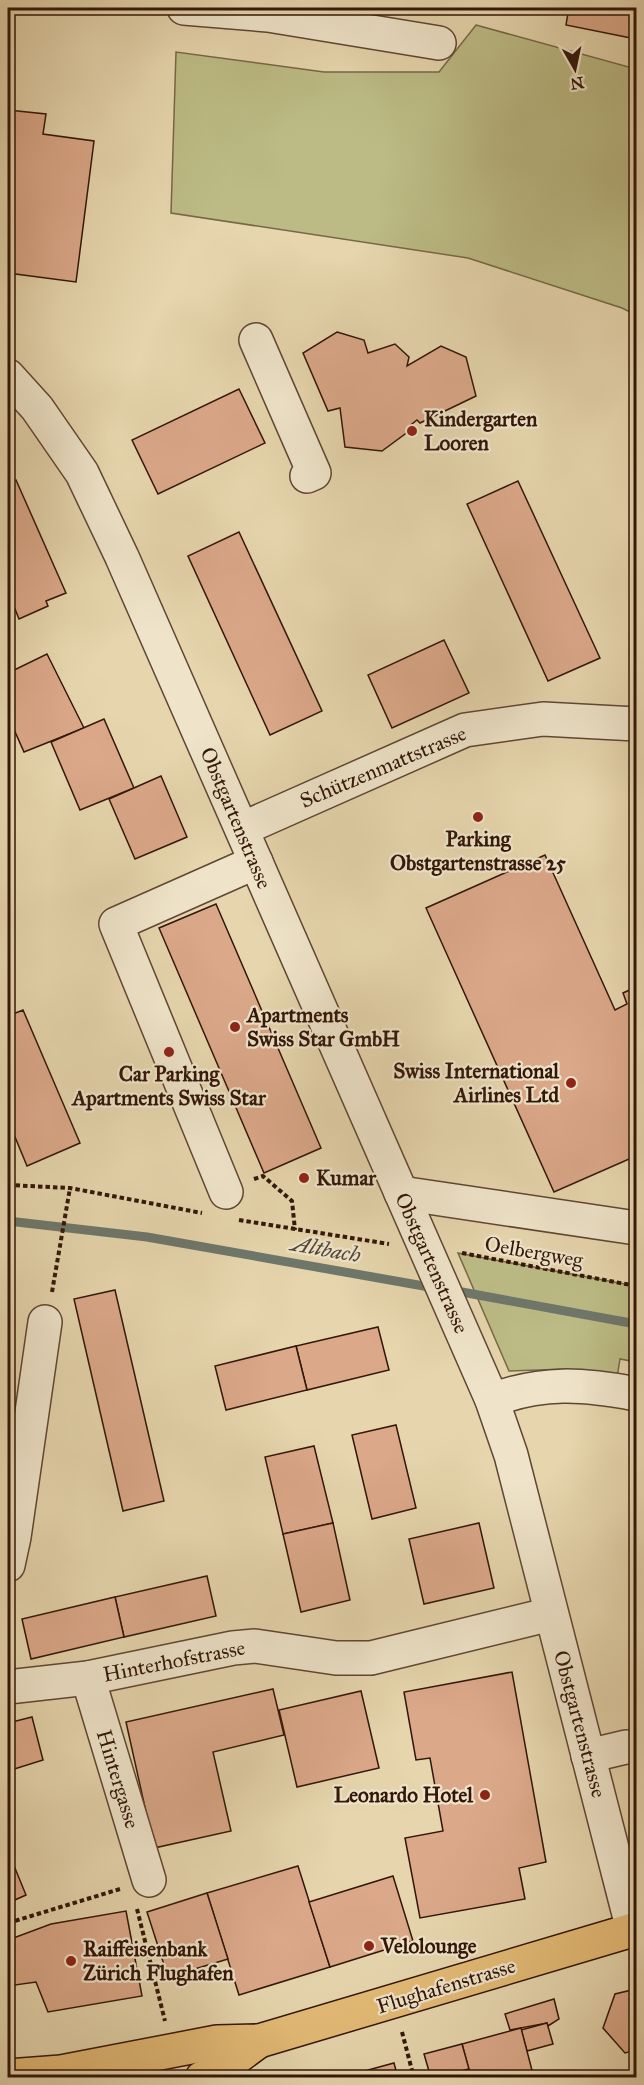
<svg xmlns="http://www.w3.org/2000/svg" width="644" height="2085" viewBox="0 0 644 2085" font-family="'IM FELL Great Primer',serif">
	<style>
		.green { fill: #bcbb85; stroke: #776847; stroke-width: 1.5 }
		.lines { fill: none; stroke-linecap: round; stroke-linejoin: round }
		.stream { stroke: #6e776b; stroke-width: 9 }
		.building { fill: #dba889; stroke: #321609; stroke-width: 1.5 }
		.minor-casing { stroke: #5f4632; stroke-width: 36 }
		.major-casing { stroke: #321609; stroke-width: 36 }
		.path { stroke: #321609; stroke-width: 4; stroke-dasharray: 4.5 3; stroke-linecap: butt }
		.minor { stroke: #efe4ca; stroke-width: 33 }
		.major { stroke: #e3ba76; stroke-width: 33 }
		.poi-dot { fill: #8f2418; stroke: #efe4ca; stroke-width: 2 }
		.labels { text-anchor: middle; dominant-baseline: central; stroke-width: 4.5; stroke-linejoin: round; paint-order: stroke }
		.poi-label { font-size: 21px; font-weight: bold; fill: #321609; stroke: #efe4ca; text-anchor: start }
		.street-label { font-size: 21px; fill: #321609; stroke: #efe4ca }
		.water-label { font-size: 22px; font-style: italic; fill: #50473a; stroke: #efe4ca }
	</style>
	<rect width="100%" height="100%" fill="#e6d5ad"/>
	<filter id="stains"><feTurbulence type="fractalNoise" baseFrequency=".00333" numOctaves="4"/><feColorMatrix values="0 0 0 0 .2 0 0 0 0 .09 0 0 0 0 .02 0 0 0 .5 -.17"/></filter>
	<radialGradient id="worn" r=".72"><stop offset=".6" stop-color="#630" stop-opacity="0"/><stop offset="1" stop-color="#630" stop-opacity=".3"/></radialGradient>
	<g class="green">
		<path d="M 476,25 L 636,69 L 636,315 L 622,308 L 468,258 L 171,213 L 176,52 L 324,72 L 439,72 Z"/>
		<path d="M 458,1253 L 636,1286 L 636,1362 L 620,1359 L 617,1378 L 567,1369 L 509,1371 Z"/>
	</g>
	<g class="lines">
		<g class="stream">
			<path d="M 8,1221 L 147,1237 L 435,1288"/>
			<path d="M 451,1290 L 636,1324"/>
		</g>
	</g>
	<g class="building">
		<path d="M 543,8 L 636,8 L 636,39 L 566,25 L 568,13 Z"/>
		<path d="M 8,110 L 46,114 L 43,134 L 94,141 L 76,282 L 8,273 Z"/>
		<path d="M 337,332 L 364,340 L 368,353 L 395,344 L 409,357 L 407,366 L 441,346 L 466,357 L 476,396 L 420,423 L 417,420 L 407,428 L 409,431 L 382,451 L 345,447 L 340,408 L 328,411 L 303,353 Z"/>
		<path d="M 239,389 L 265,443 L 158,494 L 132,440 Z"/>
		<path d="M 16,480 L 66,593 L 46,601 L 48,606 L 19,619 L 15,609 L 8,612 L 8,484 Z"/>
		<path d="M 518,481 L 600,658 L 548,681 L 467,504 Z"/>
		<path d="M 239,532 L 322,711 L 270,735 L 188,556 Z"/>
		<path d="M 444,640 L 469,693 L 392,728 L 368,675 Z"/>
		<path d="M 47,654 L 84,728 L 24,752 L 8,716 L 8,673 Z"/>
		<path d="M 104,719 L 134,788 L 80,810 L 51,742 Z"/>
		<path d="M 161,776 L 187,837 L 135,859 L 109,799 Z"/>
		<path d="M 545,855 L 615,1010 L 627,1004 L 623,993 L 636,987 L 636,1156 L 554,1192 L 426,908 Z"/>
		<path d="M 216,904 L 321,1148 L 264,1173 L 159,928 Z"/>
		<path d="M 23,1010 L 80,1143 L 27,1166 L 8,1120 L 8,1016 Z"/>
		<path d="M 115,1290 L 164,1501 L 123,1511 L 74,1299 Z"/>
		<path d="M 378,1327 L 389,1370 L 307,1390 L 296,1346 Z"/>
		<path d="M 296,1346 L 307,1390 L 226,1410 L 215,1366 Z"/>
		<path d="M 396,1425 L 416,1508 L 372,1519 L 352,1435 Z"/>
		<path d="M 314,1446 L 333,1523 L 283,1534 L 265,1457 Z"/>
		<path d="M 333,1523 L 350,1600 L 301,1612 L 283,1534 Z"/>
		<path d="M 479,1523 L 494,1588 L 424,1604 L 409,1539 Z"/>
		<path d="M 207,1576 L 216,1616 L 124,1637 L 115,1597 Z"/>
		<path d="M 115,1597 L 124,1637 L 31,1659 L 22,1619 Z"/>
		<path d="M 512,1672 L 546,1862 L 519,1868 L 525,1899 L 420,1918 L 405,1838 L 443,1831 L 430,1758 L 416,1760 L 404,1692 Z"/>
		<path d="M 273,1689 L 284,1735 L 213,1752 L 231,1831 L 154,1848 L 126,1722 Z"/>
		<path d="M 361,1691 L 379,1768 L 297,1787 L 279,1710 Z"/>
		<path d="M 32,1717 L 43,1760 L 8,1771 L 8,1723 Z"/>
		<path d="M 8,1851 L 26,1895 L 8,1903 Z"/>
		<path d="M 298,1866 L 330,1967 L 239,1995 L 207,1893 Z"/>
		<path d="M 393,1876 L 413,1941 L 330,1967 L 309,1902 Z"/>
		<path d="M 207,1893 L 228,1959 L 168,1977 L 147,1912 Z"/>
		<path d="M 126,1911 L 142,1996 L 48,2012 L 36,1982 L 8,1986 L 8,1940 L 51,1924 Z"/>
		<path d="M 636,1989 L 636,2050 L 625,2053 L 603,2028 L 615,1994 Z"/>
		<path d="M 554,1999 L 559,2019 L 548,2026 L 547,2023 L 510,2030 L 505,2014 Z"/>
		<path d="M 547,2023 L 553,2044 L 527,2051 L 521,2030 Z"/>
		<path d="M 521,2028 L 534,2078 L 471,2078 L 462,2044 Z"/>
		<path d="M 462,2044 L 469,2069 L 431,2078 L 424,2054 Z"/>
		<path d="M 394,2063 L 398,2078 L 358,2078 L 357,2073 Z"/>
	</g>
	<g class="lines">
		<g class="minor-casing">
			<g id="minor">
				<path d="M 184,8 L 268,15 L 439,43"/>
				<path d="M 256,340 L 314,473 L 307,476"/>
				<path d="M 8,376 L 37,408 L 82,473 L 122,557 L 492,1400 L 511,1455 L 633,1930"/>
				<path d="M 242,829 L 465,730 L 543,719 L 636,724"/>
				<path d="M 226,1192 L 116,924 L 256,862"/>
				<path d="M 401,1193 L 636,1228"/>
				<path d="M 492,1400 C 543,1381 583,1384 636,1394"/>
				<path d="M 8,1565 L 14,1537 L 45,1322"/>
				<path d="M 88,1678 L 149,1880"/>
				<path d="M 8,1687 L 88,1678 L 233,1648 L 255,1646 L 336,1658 L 371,1658 L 551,1614"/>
				<path d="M 588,1756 L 626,1747 L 636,1747"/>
			</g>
		</g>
		<g class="major-casing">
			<g id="major">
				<path d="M 8,2076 L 61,2072 L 217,2042 L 259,2041 L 636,1929"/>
				<path d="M 202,2078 L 218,2071 L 259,2041"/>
			</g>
		</g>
		<g class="path">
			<path d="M 254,1179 L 263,1176 L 292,1201 L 295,1230"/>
			<path d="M 8,1185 L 70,1188 L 202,1213"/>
			<path d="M 239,1220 L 389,1244"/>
			<path d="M 462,1253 L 636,1286"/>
			<path d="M 52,1292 L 70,1188"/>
			<path d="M 137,1909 L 165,2021"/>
			<path d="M 8,1923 L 120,1889"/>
			<path d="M 402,2032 L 414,2078"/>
		</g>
		<use href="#minor" class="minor"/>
		<use href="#major" class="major"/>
	</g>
	<g class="poi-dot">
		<circle cx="412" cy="431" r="6"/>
		<circle cx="478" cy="817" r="6"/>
		<circle cx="235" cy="1027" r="6"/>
		<circle cx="169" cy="1052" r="6"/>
		<circle cx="571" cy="1083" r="6"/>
		<circle cx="304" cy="1178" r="6"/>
		<circle cx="485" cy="1795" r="6"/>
		<circle cx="369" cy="1946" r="6"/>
		<circle cx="71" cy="1961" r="6"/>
	</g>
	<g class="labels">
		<g class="poi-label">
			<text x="424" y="419">Kindergarten<tspan x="424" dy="24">Looren</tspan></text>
			<text x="478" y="839" text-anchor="middle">Parking<tspan x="478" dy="24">Obstgartenstrasse 25</tspan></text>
			<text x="247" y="1015">Apartments<tspan x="247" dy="24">Swiss Star GmbH</tspan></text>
			<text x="559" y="1071" text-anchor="end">Swiss International<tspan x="559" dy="24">Airlines Ltd</tspan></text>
			<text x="169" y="1074" text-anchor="middle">Car Parking<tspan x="169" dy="24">Apartments Swiss Star</tspan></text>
			<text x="316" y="1178">Kumar</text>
			<text x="473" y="1795" text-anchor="end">Leonardo Hotel</text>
			<text x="381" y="1946">Velolounge</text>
			<text x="83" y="1949">Raiffeisenbank<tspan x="83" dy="24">Zürich Flughafen</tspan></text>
		</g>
		<g class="street-label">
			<text transform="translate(383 767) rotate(-23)">Schützenmattstrasse</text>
			<text transform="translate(236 818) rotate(67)">Obstgartenstrasse</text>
			<text transform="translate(534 1252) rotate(10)">Oelbergweg</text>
			<text transform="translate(432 1263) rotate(66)">Obstgartenstrasse</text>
			<text transform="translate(174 1661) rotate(-11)">Hinterhofstrasse</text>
			<text transform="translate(580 1724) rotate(75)">Obstgartenstrasse</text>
			<text transform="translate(118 1779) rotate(73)">Hintergasse</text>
			<text transform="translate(446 1986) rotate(-17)">Flughafenstrasse</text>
		</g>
		<g class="water-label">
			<text transform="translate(326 1249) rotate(10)">Altbach</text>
		</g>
	</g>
	<rect width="644" height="2085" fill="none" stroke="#e6d5ad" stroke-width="30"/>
	<rect x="9" y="9" width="626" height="2067" fill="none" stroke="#321609" stroke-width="3"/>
	<rect x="15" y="15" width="614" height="2055" fill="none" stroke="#321609" stroke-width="1.5"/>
	<g transform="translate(575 69) rotate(171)" stroke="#efe4ca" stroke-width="4.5" paint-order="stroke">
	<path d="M0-4.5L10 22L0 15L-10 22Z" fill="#321609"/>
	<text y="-9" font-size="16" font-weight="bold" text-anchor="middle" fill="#321609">N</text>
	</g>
	<rect width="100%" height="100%" filter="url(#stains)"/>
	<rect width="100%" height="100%" fill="url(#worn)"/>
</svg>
